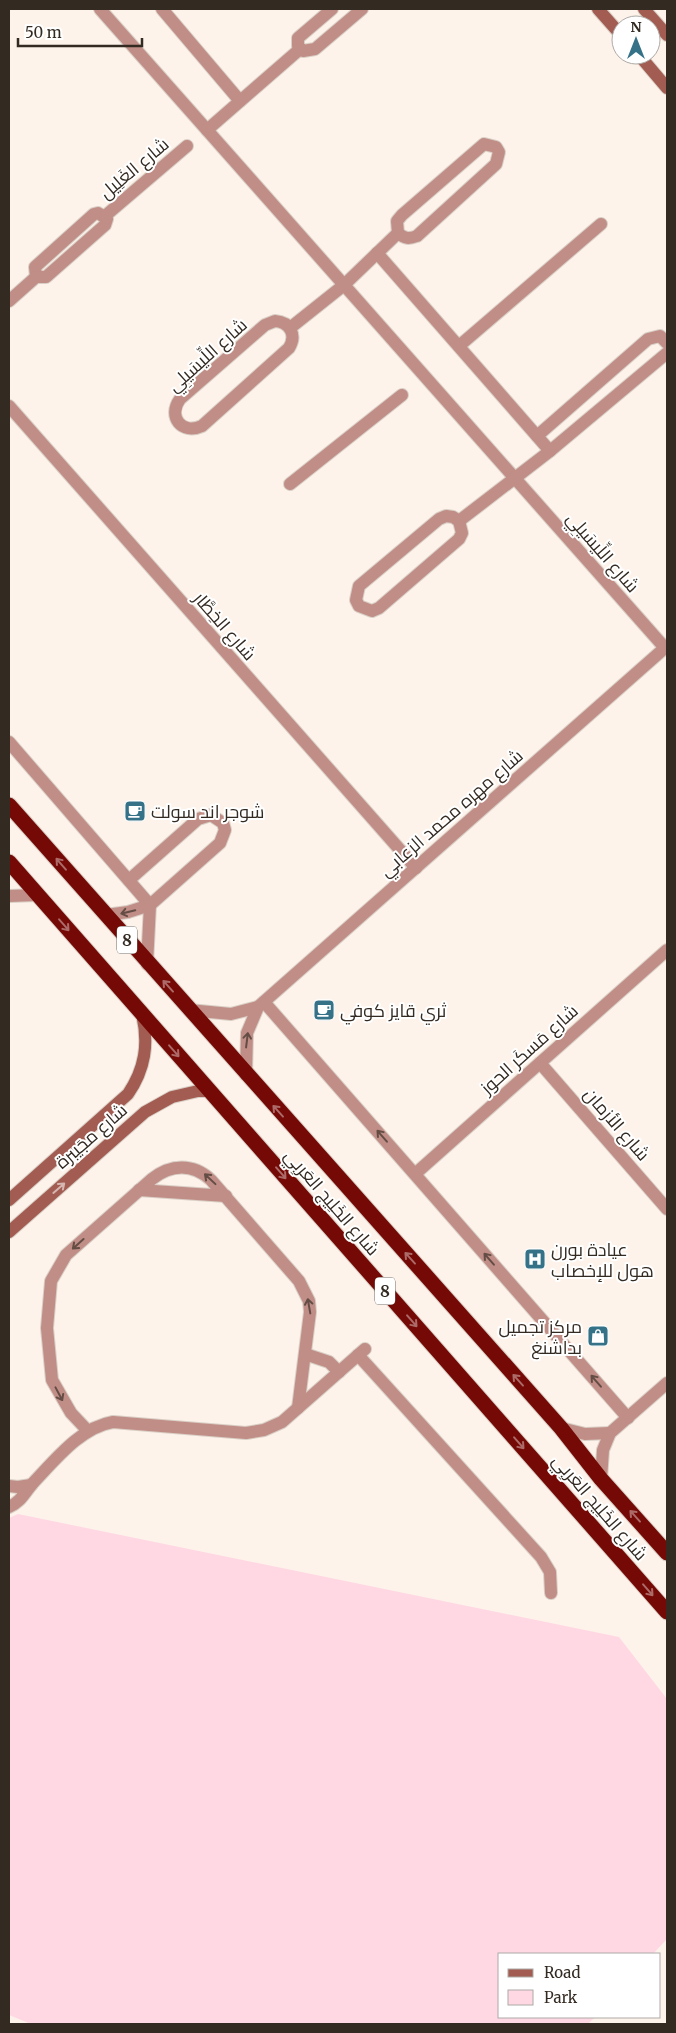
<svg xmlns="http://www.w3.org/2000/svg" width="676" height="2033" viewBox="0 0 676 2033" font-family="Merriweather,Cairo,serif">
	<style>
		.green { fill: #ffd8e4 }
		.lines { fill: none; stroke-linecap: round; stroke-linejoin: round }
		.street-casing { stroke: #d9cfc6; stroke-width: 14 }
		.secondary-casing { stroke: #d9cfc6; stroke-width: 14 }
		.highway-casing { stroke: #d9cfc6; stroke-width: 17 }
		.street { stroke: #c08e86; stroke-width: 12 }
		.secondary { stroke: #a35c51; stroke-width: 12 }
		.highway { stroke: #750905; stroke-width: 15 }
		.oneway { stroke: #ac6b69 }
		.oneway2 { stroke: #644d45 }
		.oneway3 { stroke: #d6b6b1 }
		.labels { text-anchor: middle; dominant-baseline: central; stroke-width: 4; stroke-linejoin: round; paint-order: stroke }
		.shield { fill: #fff; stroke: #706a64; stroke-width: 1 }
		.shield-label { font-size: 16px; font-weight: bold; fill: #332a22 }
		.street-label { font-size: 18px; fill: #332a22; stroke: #fff }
		.poi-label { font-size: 18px; fill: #332a22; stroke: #fff; text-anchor: start }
	</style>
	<rect width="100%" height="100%" fill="#fdf3ea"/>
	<path class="green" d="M 18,1514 L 619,1637 L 667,1699 L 667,1939 L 653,1954 L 500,1954 L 500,2017 L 595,2017 L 588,2024 L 31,2024 L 9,2015 L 9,1518 Z"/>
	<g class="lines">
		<g class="street-casing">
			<g id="street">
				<path d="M 100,9 L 665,648"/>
				<path d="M 162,9 L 240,101"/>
				<path d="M 332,9 L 298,38 L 298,46 L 303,51 L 315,49 L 362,9"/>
				<path d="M 207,130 L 300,49"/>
				<path d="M 484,144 L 496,147 L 499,152 L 496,164 L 417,236 C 409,239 405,239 398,233 L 397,221 L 402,215 Z"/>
				<path d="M 98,213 L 107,219 L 105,225 L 46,277 L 36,277 L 35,267 L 94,214 Z"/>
				<path d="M 105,216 L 187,146"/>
				<path d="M 377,253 L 550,451"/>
				<path d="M 9,301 L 36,277"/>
				<path d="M 275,321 C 290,322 297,335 289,348 L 202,426 C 182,435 167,417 180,399 L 265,325 Z"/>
				<path d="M 290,328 L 344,285 L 398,233"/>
				<path d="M 459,346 L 601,224"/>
				<path d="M 9,406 L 416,868"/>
				<path d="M 537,436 L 648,339 L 660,336 L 667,343"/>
				<path d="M 290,484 L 402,395"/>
				<path d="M 446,516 L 453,517 L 459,521 L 462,533 L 459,539 L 379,608 L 372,611 L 359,606 L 356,600 L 359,586 L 439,519 Z"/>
				<path d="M 459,521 L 550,451 L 667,353"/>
				<path d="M 9,742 L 150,905"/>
				<path d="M 9,896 L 37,895"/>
				<path d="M 106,915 L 128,912 L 150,905 L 220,843 L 225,830 L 223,823 L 211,815 L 198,819 L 129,880"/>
				<path d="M 147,964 L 150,905"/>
				<path d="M 264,1002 L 628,1418"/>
				<path d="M 189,1010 L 231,1014 L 258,1007"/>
				<path d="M 540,1063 L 667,1209"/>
				<path d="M 246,1075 L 247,1033 L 258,1007 L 667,646"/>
				<path d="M 415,1174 L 667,950"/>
				<path d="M 139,1190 L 226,1196"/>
				<path d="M 305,1354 L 329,1362 L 339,1372"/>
				<path d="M 358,1355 L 541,1557 L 550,1572 L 551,1593"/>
				<path d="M 561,1428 L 585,1434 L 610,1433"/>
				<path d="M 88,1431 L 71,1413 L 52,1380 L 47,1328 L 51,1281 L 66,1255 L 152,1179 C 171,1164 193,1163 211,1180 L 299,1281 L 309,1301 L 310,1312 L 298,1408"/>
				<path d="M 601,1479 L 603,1450 L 610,1433 L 667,1383"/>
				<path d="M 9,1486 L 18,1487 L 31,1485"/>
				<path d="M 9,1507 C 21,1502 25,1492 33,1483 C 55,1460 81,1427 113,1422 L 246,1433 L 264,1430 L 282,1422 L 365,1349"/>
			</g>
		</g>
		<g class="secondary-casing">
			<g id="secondary">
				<path d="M 598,9 L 621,35"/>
				<path d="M 644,9 L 667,35"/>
				<path d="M 639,55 L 667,88"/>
				<path d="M 9,1200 L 128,1094 C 145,1069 149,1044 142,1014"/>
				<path d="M 9,1232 L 145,1112 L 172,1097 L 198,1091 L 210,1091"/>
			</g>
		</g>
		<g class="highway-casing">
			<g id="highway">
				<path d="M 9,805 L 561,1428 L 601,1479 L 667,1553"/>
				<path d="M 9,862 L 667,1612"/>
			</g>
		</g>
		<use href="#street" class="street"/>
		<use href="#secondary" class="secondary"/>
		<use href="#highway" class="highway"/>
	</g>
	<defs><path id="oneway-shaft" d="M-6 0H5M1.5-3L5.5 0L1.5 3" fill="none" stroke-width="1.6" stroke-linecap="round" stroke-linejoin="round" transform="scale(1.25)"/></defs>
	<g class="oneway">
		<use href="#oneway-shaft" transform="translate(61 864) rotate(-131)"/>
		<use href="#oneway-shaft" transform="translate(64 925) rotate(49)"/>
		<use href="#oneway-shaft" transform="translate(168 986) rotate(-132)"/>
		<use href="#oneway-shaft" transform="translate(174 1051) rotate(49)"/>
		<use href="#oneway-shaft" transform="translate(278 1111) rotate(-132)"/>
		<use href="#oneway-shaft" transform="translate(281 1173) rotate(49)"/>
		<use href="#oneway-shaft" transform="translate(410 1258) rotate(-132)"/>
		<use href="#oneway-shaft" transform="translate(412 1321) rotate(49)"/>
		<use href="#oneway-shaft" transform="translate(518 1380) rotate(-132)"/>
		<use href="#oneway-shaft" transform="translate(519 1443) rotate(49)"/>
		<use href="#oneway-shaft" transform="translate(635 1516) rotate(-132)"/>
		<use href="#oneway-shaft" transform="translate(648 1590) rotate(49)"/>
	</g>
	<g class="oneway2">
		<use href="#oneway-shaft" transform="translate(128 912) rotate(166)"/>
		<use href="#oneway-shaft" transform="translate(247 1040) rotate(-83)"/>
		<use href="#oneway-shaft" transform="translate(382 1136) rotate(-131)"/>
		<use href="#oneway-shaft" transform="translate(210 1179) rotate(-137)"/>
		<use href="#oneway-shaft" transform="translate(78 1244) rotate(138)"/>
		<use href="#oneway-shaft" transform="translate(489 1259) rotate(-131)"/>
		<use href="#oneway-shaft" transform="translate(309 1306) rotate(-100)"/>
		<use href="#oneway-shaft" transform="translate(596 1381) rotate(-131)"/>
		<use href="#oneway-shaft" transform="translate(59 1394) rotate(62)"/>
	</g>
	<use class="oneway3" href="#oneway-shaft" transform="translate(59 1188) rotate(-41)"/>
	<defs>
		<g id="cafe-square" transform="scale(1.125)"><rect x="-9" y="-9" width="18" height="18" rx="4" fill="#357288" stroke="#fff"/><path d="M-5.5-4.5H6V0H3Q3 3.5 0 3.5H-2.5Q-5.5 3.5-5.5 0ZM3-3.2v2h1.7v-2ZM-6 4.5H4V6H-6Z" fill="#fff"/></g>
		<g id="hospital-square" transform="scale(1.125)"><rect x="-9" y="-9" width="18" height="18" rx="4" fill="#357288" stroke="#fff"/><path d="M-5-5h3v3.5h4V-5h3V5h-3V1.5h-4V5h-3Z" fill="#fff"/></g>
		<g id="shop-square" transform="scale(1.125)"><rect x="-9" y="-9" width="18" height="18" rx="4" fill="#357288" stroke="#fff"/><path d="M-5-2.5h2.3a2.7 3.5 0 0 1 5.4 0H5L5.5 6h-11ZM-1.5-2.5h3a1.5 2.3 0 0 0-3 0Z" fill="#fff"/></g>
	</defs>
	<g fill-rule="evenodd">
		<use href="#cafe-square" x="135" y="811"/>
		<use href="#cafe-square" x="324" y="1010"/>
		<use href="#hospital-square" x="535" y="1259"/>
		<use href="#shop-square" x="598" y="1336"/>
	</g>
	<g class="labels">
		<g class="shield">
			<rect x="117" y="926.5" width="20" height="27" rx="4"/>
			<rect x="375" y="1277.5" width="20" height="27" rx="4"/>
		</g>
		<g class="shield-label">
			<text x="127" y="940">8</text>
			<text x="385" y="1291">8</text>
		</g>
		<g class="street-label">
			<text transform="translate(134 168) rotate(-40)">شارع الغَلِيل</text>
			<text transform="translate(207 355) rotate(-42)">شارع اللِّيسَيلِي</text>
			<text transform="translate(603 552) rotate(49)">شارع اللِّيسَيلِي</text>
			<text transform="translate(225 626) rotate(49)">شارع الخِطَّار</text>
			<text transform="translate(451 813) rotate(-41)">شارع مهره محمد الزعابي</text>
			<text transform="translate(529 1049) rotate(-42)">شارع مَسكَر الحوز</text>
			<text transform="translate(617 1124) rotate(49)">شارع الأزمان</text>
			<text transform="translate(91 1136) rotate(-41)">شارع مجَيبرة</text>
			<text transform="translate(332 1202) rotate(49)">شارع الخَلِيج العَربِي</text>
			<text transform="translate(600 1507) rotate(49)">شارع الخَلِيج العَربِي</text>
		</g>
		<g class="poi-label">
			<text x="151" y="811">شوجر اند سولت</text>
			<text x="340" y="1010">ثري قايز كوفي</text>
			<text x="551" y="1249">عيادة بورن<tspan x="551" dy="21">هول للإخصاب</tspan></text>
			<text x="582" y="1326" text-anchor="end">مركز تجميل<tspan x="582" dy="21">بداشنغ</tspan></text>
		</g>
	</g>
	<rect width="676" height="2033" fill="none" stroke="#332a22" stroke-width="20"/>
	<rect x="498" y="1953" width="162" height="65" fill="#ffffff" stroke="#adaaa7"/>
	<rect x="508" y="1969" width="25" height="8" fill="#a35c51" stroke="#adaaa7"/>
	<text x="544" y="1978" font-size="15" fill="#332a22">Road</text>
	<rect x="508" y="1990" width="25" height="15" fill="#ffd8e4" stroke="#adaaa7"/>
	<text x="544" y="2003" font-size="15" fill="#332a22">Park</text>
	<g transform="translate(636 40)"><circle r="24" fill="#ffffff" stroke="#adaaa7"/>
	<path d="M0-4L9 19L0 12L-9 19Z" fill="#357288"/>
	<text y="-8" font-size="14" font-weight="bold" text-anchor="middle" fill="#332a22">N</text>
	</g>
	<path d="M18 38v8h124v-8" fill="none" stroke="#332a22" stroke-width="2.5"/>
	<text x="25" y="38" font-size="15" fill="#332a22" stroke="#ffffff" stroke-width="4" paint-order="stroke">50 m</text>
</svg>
